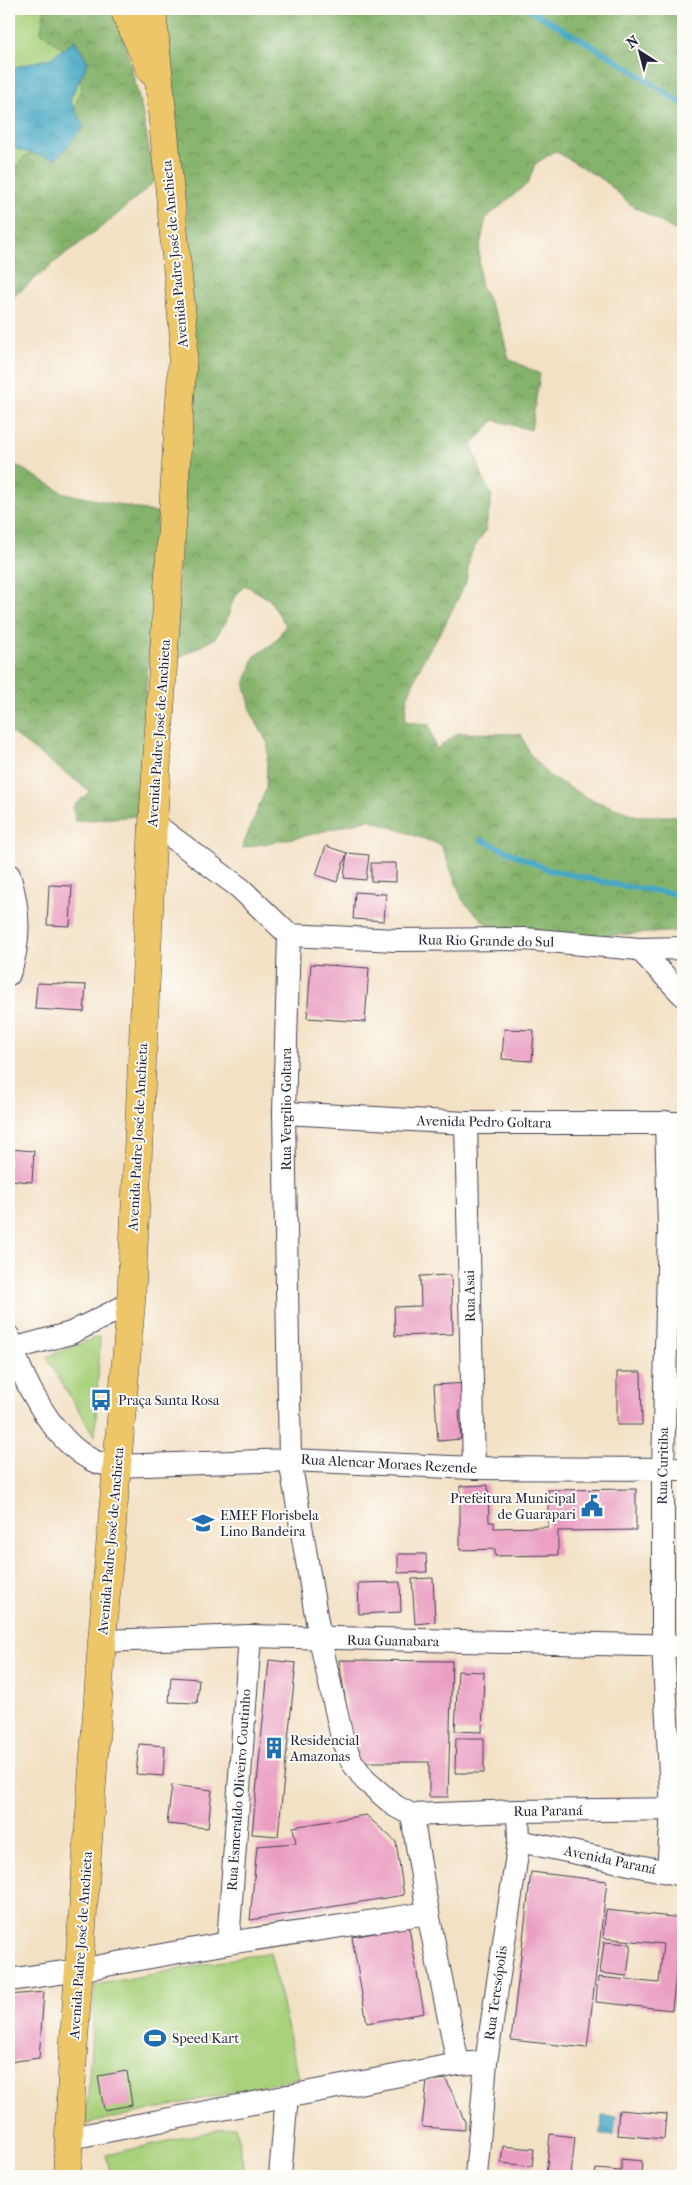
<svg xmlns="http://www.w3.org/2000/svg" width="692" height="2185" viewBox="0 0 692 2185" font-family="'IM FELL French Canon',serif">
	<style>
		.green { fill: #a8d17c; stroke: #657a5c }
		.forest { fill: url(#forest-crowns); stroke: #546a54 }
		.water { fill: url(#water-ripples); stroke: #336480 }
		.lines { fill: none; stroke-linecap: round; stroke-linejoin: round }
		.stream { stroke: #44a7c4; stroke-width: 5.5 }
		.building { fill: #ea9dc1 }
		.minor-casing { stroke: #413f50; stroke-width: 24 }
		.major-casing { stroke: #413f50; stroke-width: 29 }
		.minor { stroke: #fff; stroke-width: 22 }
		.major { stroke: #ecc669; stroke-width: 28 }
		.labels { text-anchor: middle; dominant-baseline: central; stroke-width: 4; stroke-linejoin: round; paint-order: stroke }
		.street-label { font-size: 14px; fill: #22223b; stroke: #fdfcf7 }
		.poi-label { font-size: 14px; fill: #22223b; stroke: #fdfcf7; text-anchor: start }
	</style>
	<defs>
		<pattern id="forest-crowns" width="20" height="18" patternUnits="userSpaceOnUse" patternTransform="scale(1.25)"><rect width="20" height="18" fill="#86b36c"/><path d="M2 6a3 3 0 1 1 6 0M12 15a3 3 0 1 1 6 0" fill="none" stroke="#6d915a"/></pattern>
		<pattern id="water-ripples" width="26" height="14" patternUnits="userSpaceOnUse" patternTransform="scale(1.25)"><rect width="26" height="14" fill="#44a7c4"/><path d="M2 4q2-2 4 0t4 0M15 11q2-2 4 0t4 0" fill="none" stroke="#3888a0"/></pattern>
	</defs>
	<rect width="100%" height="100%" fill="#fdfcf7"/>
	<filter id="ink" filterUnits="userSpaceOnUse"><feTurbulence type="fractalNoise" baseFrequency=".02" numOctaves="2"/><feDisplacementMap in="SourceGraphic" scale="10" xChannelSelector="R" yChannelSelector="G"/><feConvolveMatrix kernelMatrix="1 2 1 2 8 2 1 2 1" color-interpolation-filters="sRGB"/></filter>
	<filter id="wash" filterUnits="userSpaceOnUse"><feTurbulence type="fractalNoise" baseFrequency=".0096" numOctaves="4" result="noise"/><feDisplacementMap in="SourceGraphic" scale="20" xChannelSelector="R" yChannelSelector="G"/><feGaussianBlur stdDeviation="1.12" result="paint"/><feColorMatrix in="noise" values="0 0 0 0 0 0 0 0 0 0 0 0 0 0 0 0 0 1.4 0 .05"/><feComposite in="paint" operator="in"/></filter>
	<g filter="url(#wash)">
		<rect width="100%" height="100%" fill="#f3e1c5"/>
		<g class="green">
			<path d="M 9,9 L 45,9 L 41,32 L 70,54 L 83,86 L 71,119 L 43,148 L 24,157 L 9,179 Z"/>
			<path d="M 100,1336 L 95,1437 L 46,1357 Z"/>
			<path d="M 270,1952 L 299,2078 L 86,2124 L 95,1985 Z"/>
			<path d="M 235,2126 L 246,2176 L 111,2176 L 106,2155 Z"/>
		</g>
		<g class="forest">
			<path d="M 45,9 L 116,9 L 142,110 L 155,181 L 113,218 L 56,261 L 11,299 L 9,309 L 9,179 L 24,157 L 43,148 L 71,119 L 82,86 L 70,54 L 41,32 Z"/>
			<path d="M 161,9 L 683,9 L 683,235 L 630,204 L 605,181 L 555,151 L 535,164 L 528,183 L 486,218 L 479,250 L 480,284 L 500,323 L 509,359 L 540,374 L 531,430 L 494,420 L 472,445 L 484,481 L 492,496 L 485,531 L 470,555 L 466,582 L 444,626 L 423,660 L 407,698 L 405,721 L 429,725 L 436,749 L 459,733 L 521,734 L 529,753 L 549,776 L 590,799 L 637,816 L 683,816 L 683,931 L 522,940 L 488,926 L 463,901 L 441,845 L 369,819 L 309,835 L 242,848 L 266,789 L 268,744 L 252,714 L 245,685 L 254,657 L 276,641 L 286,625 L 269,599 L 245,585 L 234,597 L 226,622 L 214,639 L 176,659 L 189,264 L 187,210 L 178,156 L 175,93 L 167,55 Z"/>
			<path d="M 9,443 L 14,464 L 64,493 L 158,513 L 138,816 L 75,821 L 73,807 L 90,791 L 9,731 Z"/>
		</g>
		<g class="water">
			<path d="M 75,40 L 88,62 L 70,100 L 84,127 L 56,159 L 18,150 L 9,140 L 9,63 L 15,67 L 51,58 Z"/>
			<path d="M 602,2116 L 616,2117 L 614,2136 L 601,2135 Z"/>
		</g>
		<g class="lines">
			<g class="stream">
				<path d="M 528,9 L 613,58 L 683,104"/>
				<path d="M 482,840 L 549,870 L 623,886 L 683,895"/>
			</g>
		</g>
		<g id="blocks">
			<g class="building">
				<path d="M 326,846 L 347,853 L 337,882 L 316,875 Z"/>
				<path d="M 347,853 L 369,855 L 366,880 L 344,878 Z"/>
				<path d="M 371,863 L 396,863 L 396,882 L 371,881 Z"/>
				<path d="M 49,885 L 72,886 L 70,926 L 47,925 Z"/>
				<path d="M 355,892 L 386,894 L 384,921 L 353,919 Z"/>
				<path d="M 311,964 L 369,968 L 365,1022 L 307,1018 Z"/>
				<path d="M 37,983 L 86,985 L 84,1012 L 35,1009 Z"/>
				<path d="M 504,1029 L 534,1030 L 532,1061 L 502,1059 Z"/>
				<path d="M 9,1149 L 34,1151 L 32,1182 L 9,1180 Z"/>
				<path d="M 451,1275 L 453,1334 L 395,1336 L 394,1307 L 421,1306 L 420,1276 Z"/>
				<path d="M 617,1372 L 641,1372 L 642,1425 L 617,1425 Z"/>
				<path d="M 468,1383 L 470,1410 L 459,1411 L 461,1439 L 438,1441 L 434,1385 Z"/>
				<path d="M 488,1485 L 489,1522 L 494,1522 L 494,1528 L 548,1527 L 548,1490 L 636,1489 L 636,1530 L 558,1531 L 558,1555 L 495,1556 L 495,1549 L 460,1550 L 460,1486 Z"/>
				<path d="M 398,1554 L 426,1554 L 427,1572 L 398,1573 Z"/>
				<path d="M 433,1578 L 435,1622 L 415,1624 L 412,1579 Z"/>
				<path d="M 400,1582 L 401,1612 L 359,1614 L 358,1583 Z"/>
				<path d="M 269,1660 L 296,1663 L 278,1836 L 252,1834 Z"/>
				<path d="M 339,1660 L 452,1661 L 448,1797 L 429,1797 L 429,1762 L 355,1762 Z"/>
				<path d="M 458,1671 L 484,1672 L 482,1732 L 455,1731 Z"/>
				<path d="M 171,1677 L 199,1679 L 197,1703 L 169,1702 Z"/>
				<path d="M 456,1738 L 484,1738 L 484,1773 L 455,1773 Z"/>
				<path d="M 139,1744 L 165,1746 L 163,1776 L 136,1774 Z"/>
				<path d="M 172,1785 L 212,1790 L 208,1828 L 167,1824 Z"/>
				<path d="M 366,1815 L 396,1842 L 404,1895 L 250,1920 L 257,1846 L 296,1843 L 293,1827 Z"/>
				<path d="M 531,1872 L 607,1881 L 587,2048 L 511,2040 Z"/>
				<path d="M 606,1910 L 682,1918 L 672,2010 L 596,2002 L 598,1977 L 659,1983 L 663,1944 L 603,1938 Z"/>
				<path d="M 409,1927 L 424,2013 L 367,2023 L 352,1937 Z"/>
				<path d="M 604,1942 L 631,1944 L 627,1976 L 600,1973 Z"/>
				<path d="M 44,1992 L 39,2058 L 9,2062 L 9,1995 Z"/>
				<path d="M 127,2071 L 132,2105 L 104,2110 L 98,2076 Z"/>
				<path d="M 446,2079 L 465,2122 L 465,2130 L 422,2127 L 427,2081 Z"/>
				<path d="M 619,2110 L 666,2114 L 664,2139 L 617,2135 Z"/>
				<path d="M 550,2134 L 575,2137 L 571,2176 L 546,2176 Z"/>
				<path d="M 503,2146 L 534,2149 L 532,2166 L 501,2163 Z"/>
				<path d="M 621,2159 L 642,2161 L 641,2176 L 595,2176 L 596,2169 L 621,2171 Z"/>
			</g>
		</g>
	</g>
	<g filter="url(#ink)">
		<use href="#blocks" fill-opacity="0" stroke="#413f50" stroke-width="1"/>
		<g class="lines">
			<g class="minor-casing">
				<g id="minor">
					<path d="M 153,823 L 240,888 L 289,935 L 284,1113 L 290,1460 L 320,1639 L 343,1742 L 352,1762 L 365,1780 L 395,1806 L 412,1815"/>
					<path d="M 9,875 C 19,907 21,942 9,974"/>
					<path d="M 289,935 L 396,940 L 525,939 L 639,949 L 683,948"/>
					<path d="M 639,949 L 683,995"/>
					<path d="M 284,1113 L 466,1123 L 683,1123"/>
					<path d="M 666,1122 L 669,1227 L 663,1469 L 663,1646 L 672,1810 L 668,1872"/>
					<path d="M 466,1123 L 474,1468"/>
					<path d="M 9,1337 C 21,1378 53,1442 94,1461 C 100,1464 109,1465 116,1466 L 290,1460 L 474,1468 L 683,1469"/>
					<path d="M 12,1349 L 71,1333 L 131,1303"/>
					<path d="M 102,1641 L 250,1636 L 683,1646"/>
					<path d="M 412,1815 L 518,1811 L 683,1809"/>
					<path d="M 412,1815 L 428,1913 L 458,2064"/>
					<path d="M 519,1841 L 682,1875"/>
					<path d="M 228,1943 L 250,1636"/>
					<path d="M 9,1980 L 79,1970 L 228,1943 L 428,1913"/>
					<path d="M 70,2138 L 458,2064 L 486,2062"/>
					<path d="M 280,2176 L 287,2096"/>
					<path d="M 476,2176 L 486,2062 L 519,1841 L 518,1811"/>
				</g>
			</g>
			<g class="major-casing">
				<g id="major">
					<path d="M 124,9 L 151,71"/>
					<path d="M 67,2176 L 73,2054 L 102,1641 L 131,1303 L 153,823 L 184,338 L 152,9"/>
				</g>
			</g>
			<use href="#minor" class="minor"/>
			<use href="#major" class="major"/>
		</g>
	</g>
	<defs>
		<g id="bus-bare" transform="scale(1.725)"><path d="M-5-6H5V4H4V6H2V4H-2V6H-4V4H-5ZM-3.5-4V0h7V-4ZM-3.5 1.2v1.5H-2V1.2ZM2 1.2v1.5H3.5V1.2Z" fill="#1f6fb2" stroke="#fdfcf7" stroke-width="2.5" paint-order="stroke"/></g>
		<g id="civic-bare" transform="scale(1.725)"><path d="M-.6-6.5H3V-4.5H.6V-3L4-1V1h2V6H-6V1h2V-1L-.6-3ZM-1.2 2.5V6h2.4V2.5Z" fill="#1f6fb2" stroke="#fdfcf7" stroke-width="2.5" paint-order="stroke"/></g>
		<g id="school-bare" transform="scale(1.725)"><path d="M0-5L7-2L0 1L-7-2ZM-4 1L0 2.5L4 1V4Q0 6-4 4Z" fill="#1f6fb2" stroke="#fdfcf7" stroke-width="2.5" paint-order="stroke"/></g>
		<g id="building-bare" transform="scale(1.725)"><path d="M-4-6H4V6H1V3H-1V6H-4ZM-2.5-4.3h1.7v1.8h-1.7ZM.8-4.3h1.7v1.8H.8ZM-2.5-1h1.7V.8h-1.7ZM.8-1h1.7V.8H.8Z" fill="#1f6fb2" stroke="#fdfcf7" stroke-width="2.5" paint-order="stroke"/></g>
		<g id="stadium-bare" transform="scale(1.725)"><path d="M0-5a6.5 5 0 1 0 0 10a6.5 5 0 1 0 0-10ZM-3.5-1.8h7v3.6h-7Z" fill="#1f6fb2" stroke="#fdfcf7" stroke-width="2.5" paint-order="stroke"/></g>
	</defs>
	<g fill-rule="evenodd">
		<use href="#bus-bare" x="101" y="1400"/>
		<use href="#civic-bare" x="592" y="1506"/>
		<use href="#school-bare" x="203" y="1523"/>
		<use href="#building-bare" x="274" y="1748"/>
		<use href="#stadium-bare" x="155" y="2038"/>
	</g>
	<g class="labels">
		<g class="street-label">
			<text transform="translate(175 254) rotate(-95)">Avenida Padre José de Anchieta</text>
			<text transform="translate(159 733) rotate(-86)">Avenida Padre José de Anchieta</text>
			<text transform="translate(486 941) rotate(1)">Rua Rio Grande do Sul</text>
			<text transform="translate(286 1109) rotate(-90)">Rua Vergilio Goltara</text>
			<text transform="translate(484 1122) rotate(1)">Avenida Pedro Goltara</text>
			<text transform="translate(138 1137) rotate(-87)">Avenida Padre José de Anchieta</text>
			<text transform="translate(470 1296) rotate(-91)">Rua Asai</text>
			<text transform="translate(389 1464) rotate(3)">Rua Alencar Moraes Rezende</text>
			<text transform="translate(663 1466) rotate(-89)">Rua Curitiba</text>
			<text transform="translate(111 1541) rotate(-85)">Avenida Padre José de Anchieta</text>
			<text transform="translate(393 1641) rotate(1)">Rua Guanabara</text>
			<text transform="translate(239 1790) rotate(-86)">Rua Esmeraldo Oliveiro Coutinho</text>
			<text transform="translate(548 1811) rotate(-1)">Rua Paraná</text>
			<text transform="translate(610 1860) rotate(12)">Avenida Paraná</text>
			<text transform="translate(81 1945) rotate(-86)">Avenida Padre José de Anchieta</text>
			<text transform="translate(496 1993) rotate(-82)">Rua Teresópolis</text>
		</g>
		<g class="poi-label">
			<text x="118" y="1400">Praça Santa Rosa</text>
			<text x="576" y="1498" text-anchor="end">Prefeitura Municipal<tspan x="576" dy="16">de Guarapari</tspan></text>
			<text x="220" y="1515">EMEF Florisbela<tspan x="220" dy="16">Lino Bandeira</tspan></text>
			<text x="290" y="1740">Residencial<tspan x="290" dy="16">Amazonas</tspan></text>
			<text x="172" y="2038">Speed Kart</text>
		</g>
	</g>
	<rect width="692" height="2185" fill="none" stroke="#fdfcf7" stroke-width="30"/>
	<g transform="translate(640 52) rotate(324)" stroke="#fdfcf7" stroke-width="4" paint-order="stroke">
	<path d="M0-4L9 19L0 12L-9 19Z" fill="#22223b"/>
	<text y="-8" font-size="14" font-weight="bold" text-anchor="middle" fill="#22223b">N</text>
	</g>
</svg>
